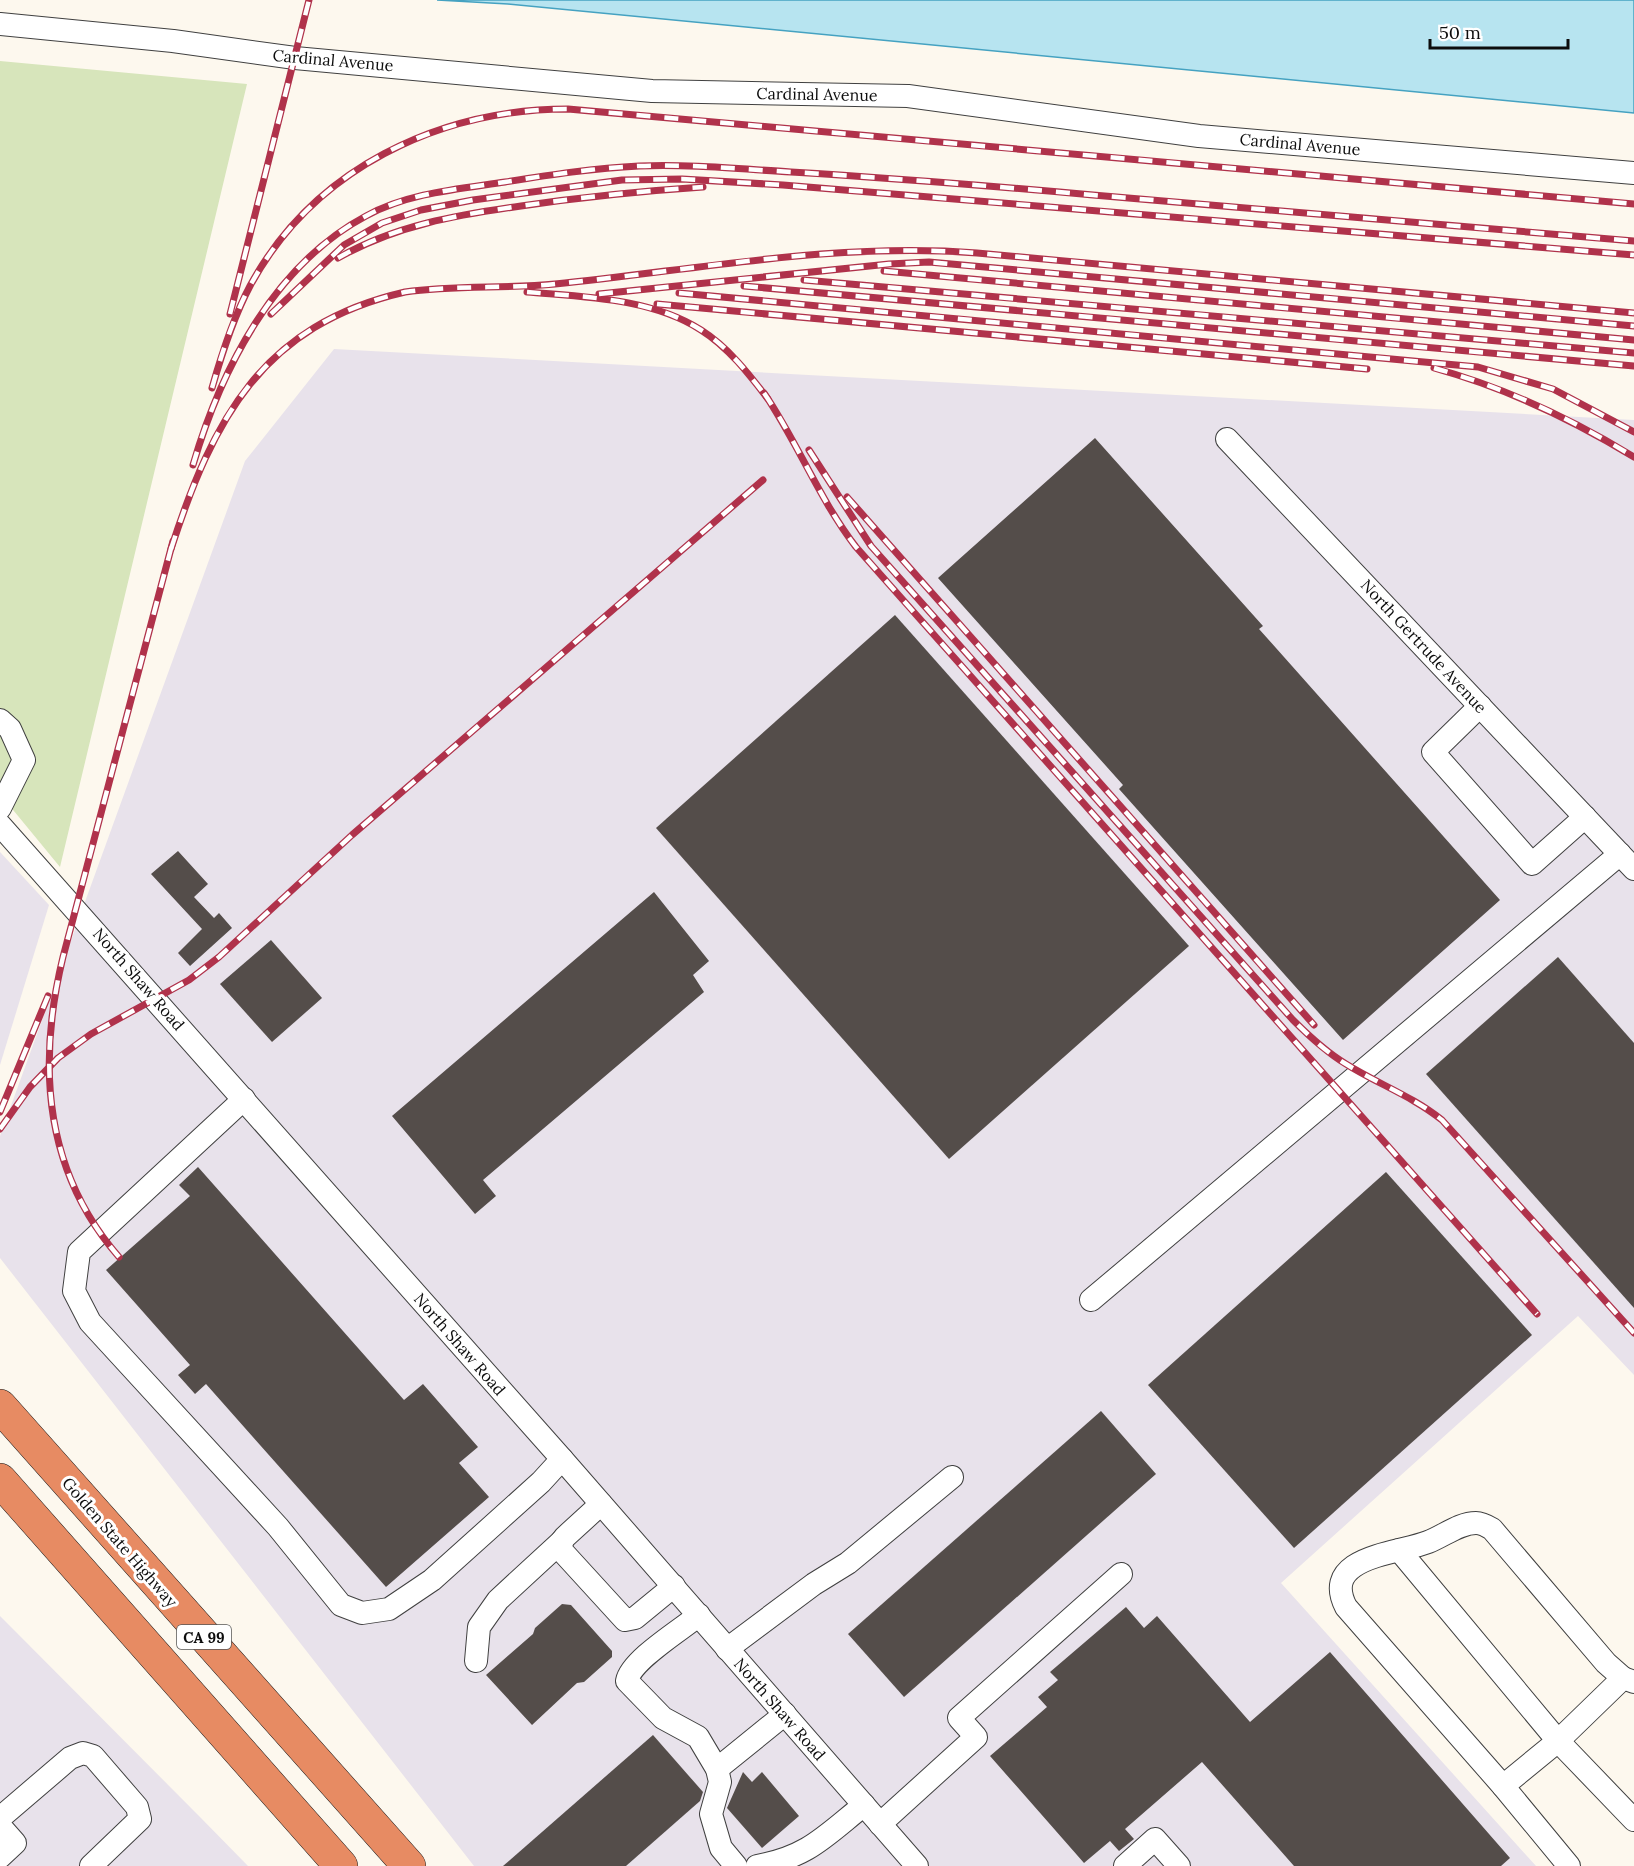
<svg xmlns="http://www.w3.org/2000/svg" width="1634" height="1866" viewBox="0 0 1634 1866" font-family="Lora,serif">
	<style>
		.industrial { fill: #e8e2eb }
		.green { fill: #d7e5bb }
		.water { fill: #b7e4f0; stroke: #45a2c1; stroke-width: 1.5 }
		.building { fill: #544d4a }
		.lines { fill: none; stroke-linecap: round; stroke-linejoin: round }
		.minor-casing { stroke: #404040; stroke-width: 24 }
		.highway-casing { stroke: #1e1e1e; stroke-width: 34 }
		.minor { stroke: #fff; stroke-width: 22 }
		.highway { stroke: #e78b63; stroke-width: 33 }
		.rail-casing { stroke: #b0324b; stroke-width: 7 }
		.rail { stroke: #fff; stroke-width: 4.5; stroke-dasharray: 14; stroke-linecap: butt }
		.labels { text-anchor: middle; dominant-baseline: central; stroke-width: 6; stroke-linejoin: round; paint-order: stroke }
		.shield { fill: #fff; stroke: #565656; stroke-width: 1.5 }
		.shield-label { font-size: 15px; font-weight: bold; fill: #0d0d0d }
		.street-label { font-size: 16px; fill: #0d0d0d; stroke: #fff }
	</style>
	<rect width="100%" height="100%" fill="#fdf8ee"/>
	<g class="industrial">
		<path d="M 334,349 L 1634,420 L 1634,1375 L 1578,1316 L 1281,1583 L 1536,1866 L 474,1866 L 0,1258 L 0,1136 L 245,461 Z"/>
		<path d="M 0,852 L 49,905 L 0,1065 Z"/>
		<path d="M 0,1616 L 198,1815 L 248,1866 L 0,1866 Z"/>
	</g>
	<path class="green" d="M 0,61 L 247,84 L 60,867 L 9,805 L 0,797 Z"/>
	<path class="water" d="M 437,0 L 1634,0 L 1634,113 L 508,4 Z"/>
	<g class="building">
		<path d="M 1095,438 L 1263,626 L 1259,629 L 1500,900 L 1343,1040 L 1119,789 L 1123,785 L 938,578 Z"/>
		<path d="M 895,615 L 1189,946 L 949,1159 L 656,828 Z"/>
		<path d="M 178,851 L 208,884 L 194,897 L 214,918 L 219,913 L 232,928 L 190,966 L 178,953 L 202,929 L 151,874 Z"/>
		<path d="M 654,892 L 709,961 L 693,975 L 704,992 L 483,1180 L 496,1196 L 475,1214 L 392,1116 Z"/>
		<path d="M 271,940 L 322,998 L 272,1042 L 220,984 Z"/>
		<path d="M 1558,957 L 1634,1043 L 1634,1308 L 1426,1074 Z"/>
		<path d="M 198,1167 L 404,1400 L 423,1384 L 478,1447 L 459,1463 L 489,1497 L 386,1587 L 206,1384 L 195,1394 L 178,1375 L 190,1365 L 106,1270 L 190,1196 L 179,1185 Z"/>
		<path d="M 1386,1172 L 1532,1335 L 1294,1548 L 1148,1385 Z"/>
		<path d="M 1101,1411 L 1156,1474 L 904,1697 L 848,1634 Z"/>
		<path d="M 562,1604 L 571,1605 L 612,1651 L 612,1657 L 584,1682 L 577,1683 L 532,1725 L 486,1675 L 533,1634 L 535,1628 Z"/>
		<path d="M 1126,1607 L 1144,1628 L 1157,1616 L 1250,1722 L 1330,1652 L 1510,1858 L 1501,1866 L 1294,1866 L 1202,1762 L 1125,1829 L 1134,1839 L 1119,1851 L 1110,1841 L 1084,1863 L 990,1756 L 1047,1707 L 1038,1697 L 1058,1680 L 1050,1672 Z"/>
		<path d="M 653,1735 L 703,1792 L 700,1801 L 626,1866 L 503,1866 Z"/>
		<path d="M 743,1772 L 752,1782 L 762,1772 L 799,1816 L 762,1848 L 727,1808 Z"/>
	</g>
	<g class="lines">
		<g class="minor-casing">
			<g id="minor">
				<path d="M 0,24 L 173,41 L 295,58 L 652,91 L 908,96 L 1199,136 L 1634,173"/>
				<path d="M 1227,439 L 1634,869"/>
				<path d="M 1480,706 L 1433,752 L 1532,864 L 1585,817"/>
				<path d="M 0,720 L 10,729 L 24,760 L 0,808"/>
				<path d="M 0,825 L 562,1459 L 917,1866"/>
				<path d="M 244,1099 L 79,1252 L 74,1291 L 90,1322 L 278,1527 L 341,1605 L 362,1613 L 389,1609 L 432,1580 L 541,1482 L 562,1459"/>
				<path d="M 1091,1300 L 1620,854"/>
				<path d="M 601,1504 L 565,1537 L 562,1541 L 561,1550 L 625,1620 L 635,1618 L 674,1586"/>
				<path d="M 1399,1550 L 1558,1741 L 1634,1820"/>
				<path d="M 699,1615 C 681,1630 631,1660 627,1681 L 663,1718 L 698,1737 L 717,1769 L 720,1782 L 711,1814 L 721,1848 L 736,1866"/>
				<path d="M 727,1649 L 814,1584 L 848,1563 L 952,1477"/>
				<path d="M 476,1661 L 479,1627 L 498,1600 L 562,1541"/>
				<path d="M 717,1769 L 785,1714"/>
				<path d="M 1503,1786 L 1558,1741 L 1623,1678 L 1634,1682"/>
				<path d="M 0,1818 L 70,1758 L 83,1753 L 93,1756 L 137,1807 L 140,1819 L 91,1866"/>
				<path d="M 880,1824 L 976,1737 L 959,1718 L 1121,1574"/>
				<path d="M 0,1826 L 15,1843 L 0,1857"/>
				<path d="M 757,1866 C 808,1857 825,1836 864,1805"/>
				<path d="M 1125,1866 L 1155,1839 L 1179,1866"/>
				<path d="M 1569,1866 L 1503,1786 L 1346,1607 C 1320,1556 1398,1554 1428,1542 C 1444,1536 1459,1523 1476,1523 C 1482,1523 1487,1526 1492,1529 L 1606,1663 L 1623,1678"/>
			</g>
		</g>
		<g class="highway-casing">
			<g id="highway">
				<path d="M 0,1406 L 409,1866"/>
				<path d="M 0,1480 L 341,1866"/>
			</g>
		</g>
		<use href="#minor" class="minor"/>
		<use href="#highway" class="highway"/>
		<g class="rail-casing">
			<g id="rail">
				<path d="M 338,258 C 396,225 457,215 521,206 C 582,197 642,191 703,187"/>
				<path d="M 884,271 L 1634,340"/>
				<path d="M 804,280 L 1634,353"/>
				<path d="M 744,286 L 1634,366"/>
				<path d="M 527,292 C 584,297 651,298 701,330 C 728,347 749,374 768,399"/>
				<path d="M 679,293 L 1478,367 L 1553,389 L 1634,432"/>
				<path d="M 599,294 L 889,264 L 929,262 L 1634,326"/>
				<path d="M 657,304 L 1367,369"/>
				<path d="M 230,314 L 309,0"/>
				<path d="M 271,314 L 344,245 L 382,223 L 421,210 L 473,200 L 622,180 L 682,179 L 783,185 L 1634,255"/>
				<path d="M 1434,368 C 1506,388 1570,418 1634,457"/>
				<path d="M 212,388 C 222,353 233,318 250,286 C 313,169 439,109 568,109 L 1634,204"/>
				<path d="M 764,393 C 798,443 819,499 856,547 L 1537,1314"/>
				<path d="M 809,450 L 871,546 L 1293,1020 C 1309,1036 1326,1052 1346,1064 C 1378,1084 1412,1096 1442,1120 L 1634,1333"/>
				<path d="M 193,465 C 221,369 274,265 366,216 C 408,193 458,189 505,182 C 549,175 594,168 639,166 C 690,164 740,169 791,172 C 892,178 992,186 1093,195 C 1273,210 1454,226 1634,241"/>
				<path d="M 847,497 L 1314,1025"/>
				<path d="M 171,549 C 213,419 262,325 405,292 C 455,285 505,289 555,284 C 695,270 836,242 977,253 L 1634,313"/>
				<path d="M 0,1112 L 48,996"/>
				<path d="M 0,1129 L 30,1087 L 58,1058 L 91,1034 L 189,980 L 219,957 L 352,835 L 763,480"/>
				<path d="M 119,1257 C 44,1171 37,1064 63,957 L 173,541"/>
			</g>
		</g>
		<use href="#rail" class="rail"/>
	</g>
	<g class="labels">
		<rect class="shield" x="177" y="1625" width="54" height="24" rx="4.5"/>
		<g class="shield-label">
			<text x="204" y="1637">CA 99</text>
		</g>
		<g class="street-label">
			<text transform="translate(333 60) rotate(5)">Cardinal Avenue</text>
			<text transform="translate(817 94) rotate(1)">Cardinal Avenue</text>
			<text transform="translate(1300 144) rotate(5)">Cardinal Avenue</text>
			<text transform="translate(1424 646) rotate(47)">North Gertrude Avenue</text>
			<text transform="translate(139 979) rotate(49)">North Shaw Road</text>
			<text transform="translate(460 1344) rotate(49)">North Shaw Road</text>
			<text transform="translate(120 1542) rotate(49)">Golden State Highway</text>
			<text transform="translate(780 1709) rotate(49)">North Shaw Road</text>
		</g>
	</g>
	<path d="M1430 39v9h138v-9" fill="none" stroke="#0d0d0d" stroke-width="3"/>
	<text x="1439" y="39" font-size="18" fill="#0d0d0d" stroke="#ffffff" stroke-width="4.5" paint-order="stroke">50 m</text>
</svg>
